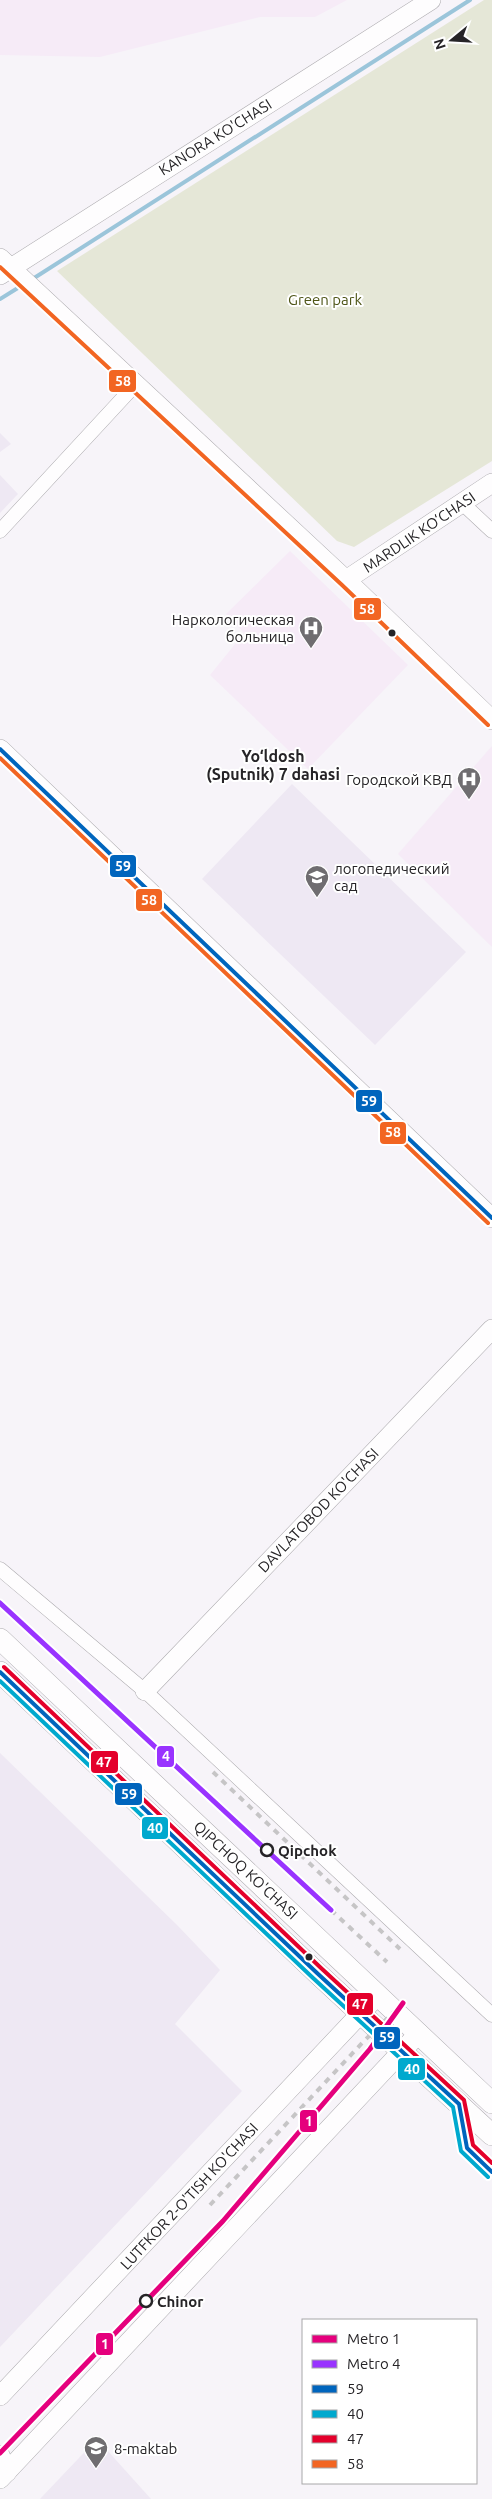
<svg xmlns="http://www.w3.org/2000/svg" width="492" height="2499" viewBox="0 0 492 2499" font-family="Ubuntu,sans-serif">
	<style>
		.built { fill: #eee8f3 }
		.medical { fill: #f6ebf7 }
		.green { fill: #e5e7d7 }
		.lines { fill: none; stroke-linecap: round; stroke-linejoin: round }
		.stream { stroke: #9bc5da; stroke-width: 4 }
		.street-casing { stroke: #adabaf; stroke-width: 15 }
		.secondary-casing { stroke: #adabaf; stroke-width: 20 }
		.primary-casing { stroke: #adabaf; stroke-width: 22 }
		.street { stroke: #fefdfe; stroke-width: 14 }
		.secondary { stroke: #fefdfe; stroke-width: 19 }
		.primary { stroke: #fefdfe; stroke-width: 21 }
		.rail { stroke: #c6c5c6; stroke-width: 4; stroke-dasharray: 6 6; stroke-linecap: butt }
		.bus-1-casing { stroke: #fff; stroke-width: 8 }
		.bus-2-casing { stroke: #fff; stroke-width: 8 }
		.bus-3-casing { stroke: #fff; stroke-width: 8 }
		.bus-4-casing { stroke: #fff; stroke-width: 8 }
		.bus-1 { stroke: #0065bd; stroke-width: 4 }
		.bus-2 { stroke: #00a9ce; stroke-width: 4 }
		.bus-3 { stroke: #e4002b; stroke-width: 4 }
		.bus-4 { stroke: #f26522; stroke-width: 4 }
		.metro-1-casing { stroke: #fff; stroke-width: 9 }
		.metro-2-casing { stroke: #fff; stroke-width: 9 }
		.metro-1 { stroke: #e5007d; stroke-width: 5 }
		.metro-2 { stroke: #93f; stroke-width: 5 }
		.bus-dot { fill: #262427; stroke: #fff; stroke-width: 2 }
		.stop-dot { fill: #fff; stroke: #262427; stroke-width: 2.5 }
		.labels { text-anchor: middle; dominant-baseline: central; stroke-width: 4; stroke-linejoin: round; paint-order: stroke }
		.street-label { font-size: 15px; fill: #262427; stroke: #fff }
		.park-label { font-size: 15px; fill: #4f5618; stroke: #fff }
		.poi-label { font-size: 15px; fill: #262427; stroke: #fff; text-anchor: end }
		.stop-label { font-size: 15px; font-weight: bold; fill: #262427; stroke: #fff; text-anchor: start }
		.neighbourhood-label { font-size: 16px; font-weight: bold; fill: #262427; stroke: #fff }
		.line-badge { stroke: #fff; stroke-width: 2 }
		.badge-label { font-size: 14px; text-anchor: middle; font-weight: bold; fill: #fff }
	</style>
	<rect width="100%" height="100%" fill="#f7f4f9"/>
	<g class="built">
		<path d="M 0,433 L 11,444 L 0,452 Z"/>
		<path d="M 0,475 L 18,494 L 0,513 Z"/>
		<path d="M 292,784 L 466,952 L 375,1045 L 202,879 Z"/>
		<path d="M 0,1753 L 177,1925 L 220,1970 L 175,2024 L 242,2091 L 0,2347 Z"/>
		<path d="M 97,2439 L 151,2499 L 40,2499 Z"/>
	</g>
	<g class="medical">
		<path d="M 0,0 L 347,0 L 315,17 L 260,17 L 100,57 L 0,55 Z"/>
		<path d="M 290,551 L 408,665 L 308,769 L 210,675 L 244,633 L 226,614 Z"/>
		<path d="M 492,746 L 492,947 L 398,854 Z"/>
	</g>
	<path class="green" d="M 484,0 L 492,0 L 492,461 L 354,547 L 337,541 L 57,271 Z"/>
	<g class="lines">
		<g class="stream">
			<path d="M 31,280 L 470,0"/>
			<path d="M 0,299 L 21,286"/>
		</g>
		<g class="street-casing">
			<g id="street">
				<path d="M 462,503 L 492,531"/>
				<path d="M 0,531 L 135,385"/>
				<path d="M 0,1569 L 145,1691 L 492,2015"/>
			</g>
		</g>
		<g class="secondary-casing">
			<g id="secondary">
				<path d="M 0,258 L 346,580 L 492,720"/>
				<path d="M 0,275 L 431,0"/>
				<path d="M 346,580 L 492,483"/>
				<path d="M 0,749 L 492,1218"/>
				<path d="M 145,1691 L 492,1329"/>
				<path d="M 0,2396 L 378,1995"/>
				<path d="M 0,2455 L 7,2472"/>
				<path d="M 0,2479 L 419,2033"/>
			</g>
		</g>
		<g class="primary-casing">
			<g id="primary">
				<path d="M 0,1639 L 492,2103"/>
				<path d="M 0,1672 L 317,1973 L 492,2135"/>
			</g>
		</g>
		<use href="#street" class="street"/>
		<use href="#secondary" class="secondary"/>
		<use href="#primary" class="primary"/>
		<g class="rail">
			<path d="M 213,1772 L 400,1949"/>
			<path d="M 331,1910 L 387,1962"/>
			<path d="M 210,2205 L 364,2041 L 403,2003"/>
		</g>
		<g class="bus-1-casing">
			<g id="bus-1">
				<path d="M 0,749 L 492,1218"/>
				<path d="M 0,1672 L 317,1973 L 459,2104 L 467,2148 L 492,2172"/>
			</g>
		</g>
		<g class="bus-2-casing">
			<path id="bus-2" d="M 0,1681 L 313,1978 L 453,2107 L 461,2151 L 488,2177"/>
		</g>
		<g class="bus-3-casing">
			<path id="bus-3" d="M 4,1667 L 321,1968 L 464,2100 L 473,2145 L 492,2163"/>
		</g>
		<g class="bus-4-casing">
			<g id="bus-4">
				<path d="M 0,267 L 342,585 L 488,725"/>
				<path d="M 0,758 L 488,1223"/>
			</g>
		</g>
		<use href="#bus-1" class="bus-1"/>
		<use href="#bus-2" class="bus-2"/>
		<use href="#bus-3" class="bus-3"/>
		<use href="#bus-4" class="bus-4"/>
		<g class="metro-1-casing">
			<path id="metro-1" d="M 0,2453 L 223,2221 L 370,2049 L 403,2003"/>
		</g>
		<g class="metro-2-casing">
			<path id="metro-2" d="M 0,1603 L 331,1910"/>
		</g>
		<use href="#metro-1" class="metro-1"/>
		<use href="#metro-2" class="metro-2"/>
	</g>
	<defs>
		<g id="hospital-pin" transform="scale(1.25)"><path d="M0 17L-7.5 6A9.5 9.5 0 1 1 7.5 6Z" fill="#6f6d70" stroke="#fff"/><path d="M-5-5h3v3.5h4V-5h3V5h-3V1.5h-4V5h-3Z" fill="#fff"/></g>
		<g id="school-pin" transform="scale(1.25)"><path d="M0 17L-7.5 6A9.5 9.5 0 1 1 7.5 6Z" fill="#6f6d70" stroke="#fff"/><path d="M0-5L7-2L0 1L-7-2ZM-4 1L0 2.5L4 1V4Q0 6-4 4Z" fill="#fff"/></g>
	</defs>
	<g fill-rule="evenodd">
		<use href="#hospital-pin" x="311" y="628"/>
		<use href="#hospital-pin" x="469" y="779"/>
		<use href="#school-pin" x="317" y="877"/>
		<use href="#school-pin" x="96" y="2448"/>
	</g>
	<g class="bus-dot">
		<circle cx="392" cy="633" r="4.5"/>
		<circle cx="309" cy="1957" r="4.5"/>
	</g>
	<g class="stop-dot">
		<circle cx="267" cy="1850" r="6"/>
		<circle cx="146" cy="2301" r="6"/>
	</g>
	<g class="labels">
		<g class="street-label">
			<text transform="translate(215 137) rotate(-32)">KANORA KO'CHASI</text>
			<text transform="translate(419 532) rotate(-34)">MARDLIK KO‘CHASI</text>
			<text transform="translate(318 1510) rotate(-46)">DAVLATOBOD KO'CHASI</text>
			<text transform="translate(246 1870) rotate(43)">QIPCHOQ KO'CHASI</text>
			<text transform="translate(189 2196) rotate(-47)">LUTFKOR 2-O'TISH KO'CHASI</text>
		</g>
		<g class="park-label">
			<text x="325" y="299">Green park</text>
		</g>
		<g class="poi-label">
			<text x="294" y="619">Наркологическая<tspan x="294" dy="17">больница</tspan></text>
			<text x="452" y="779">Городской КВД</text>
			<text x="334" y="868" text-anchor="start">логопедический<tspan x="334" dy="17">сад</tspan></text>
			<text x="114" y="2448" text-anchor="start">8-maktab</text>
		</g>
		<g class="stop-label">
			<text x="278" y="1850">Qipchok</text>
			<text x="157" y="2301">Chinor</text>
		</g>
		<g class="neighbourhood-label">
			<text x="273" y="756">Yo‘ldosh<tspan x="273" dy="18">(Sputnik) 7 dahasi</tspan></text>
		</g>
	</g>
	<g class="line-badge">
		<rect x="108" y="369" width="29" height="24" rx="5" fill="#f26522"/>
		<rect x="353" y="597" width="29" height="24" rx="5" fill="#f26522"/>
		<rect x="109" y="854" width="28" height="24" rx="5" fill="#0065bd"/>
		<rect x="135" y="888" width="28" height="24" rx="5" fill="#f26522"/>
		<rect x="355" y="1089" width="28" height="24" rx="5" fill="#0065bd"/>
		<rect x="379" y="1121" width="28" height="24" rx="5" fill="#f26522"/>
		<rect x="156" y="1745" width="19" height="23" rx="5" fill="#93f"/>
		<rect x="90" y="1750" width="29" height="24" rx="5" fill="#e4002b"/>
		<rect x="114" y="1782" width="29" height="24" rx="5" fill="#0065bd"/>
		<rect x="141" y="1816" width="28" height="24" rx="5" fill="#00a9ce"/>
		<rect x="346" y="1992" width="28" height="24" rx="5" fill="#e4002b"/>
		<rect x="373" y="2026" width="28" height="24" rx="5" fill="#0065bd"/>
		<rect x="397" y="2057" width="29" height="24" rx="5" fill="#00a9ce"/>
		<rect x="299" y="2109" width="19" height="24" rx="5" fill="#e5007d"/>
		<rect x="95" y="2332" width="19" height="24" rx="5" fill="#e5007d"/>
	</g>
	<g class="badge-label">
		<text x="123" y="386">58</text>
		<text x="367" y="614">58</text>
		<text x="123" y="871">59</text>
		<text x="149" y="905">58</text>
		<text x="369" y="1106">59</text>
		<text x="393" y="1137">58</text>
		<text x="166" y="1761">4</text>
		<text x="104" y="1767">47</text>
		<text x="129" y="1799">59</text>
		<text x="155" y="1833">40</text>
		<text x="360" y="2009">47</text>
		<text x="387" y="2042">59</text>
		<text x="412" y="2074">40</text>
		<text x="309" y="2126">1</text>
		<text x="105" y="2349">1</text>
	</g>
	<rect x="302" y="2319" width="175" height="165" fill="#ffffff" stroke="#a8a7a9"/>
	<rect x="312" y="2335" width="25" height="8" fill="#e5007d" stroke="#a8a7a9"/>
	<text x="347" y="2344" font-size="15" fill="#262427">Metro 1</text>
	<rect x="312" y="2360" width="25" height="8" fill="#9933ff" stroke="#a8a7a9"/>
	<text x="347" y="2369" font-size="15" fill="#262427">Metro 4</text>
	<rect x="312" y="2385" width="25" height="8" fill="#0065bd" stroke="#a8a7a9"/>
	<text x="347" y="2394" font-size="15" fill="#262427">59</text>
	<rect x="312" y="2410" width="25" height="8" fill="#00a9ce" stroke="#a8a7a9"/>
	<text x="347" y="2419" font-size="15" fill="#262427">40</text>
	<rect x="312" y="2435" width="25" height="8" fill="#e4002b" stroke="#a8a7a9"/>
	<text x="347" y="2444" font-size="15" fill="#262427">47</text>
	<rect x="312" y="2460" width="25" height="8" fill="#f26522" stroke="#a8a7a9"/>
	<text x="347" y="2469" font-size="15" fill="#262427">58</text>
	<g transform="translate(452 40) rotate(252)" stroke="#ffffff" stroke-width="4" paint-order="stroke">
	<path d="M0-4L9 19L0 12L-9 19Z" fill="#262427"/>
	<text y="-8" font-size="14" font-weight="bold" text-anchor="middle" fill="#262427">N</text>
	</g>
</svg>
